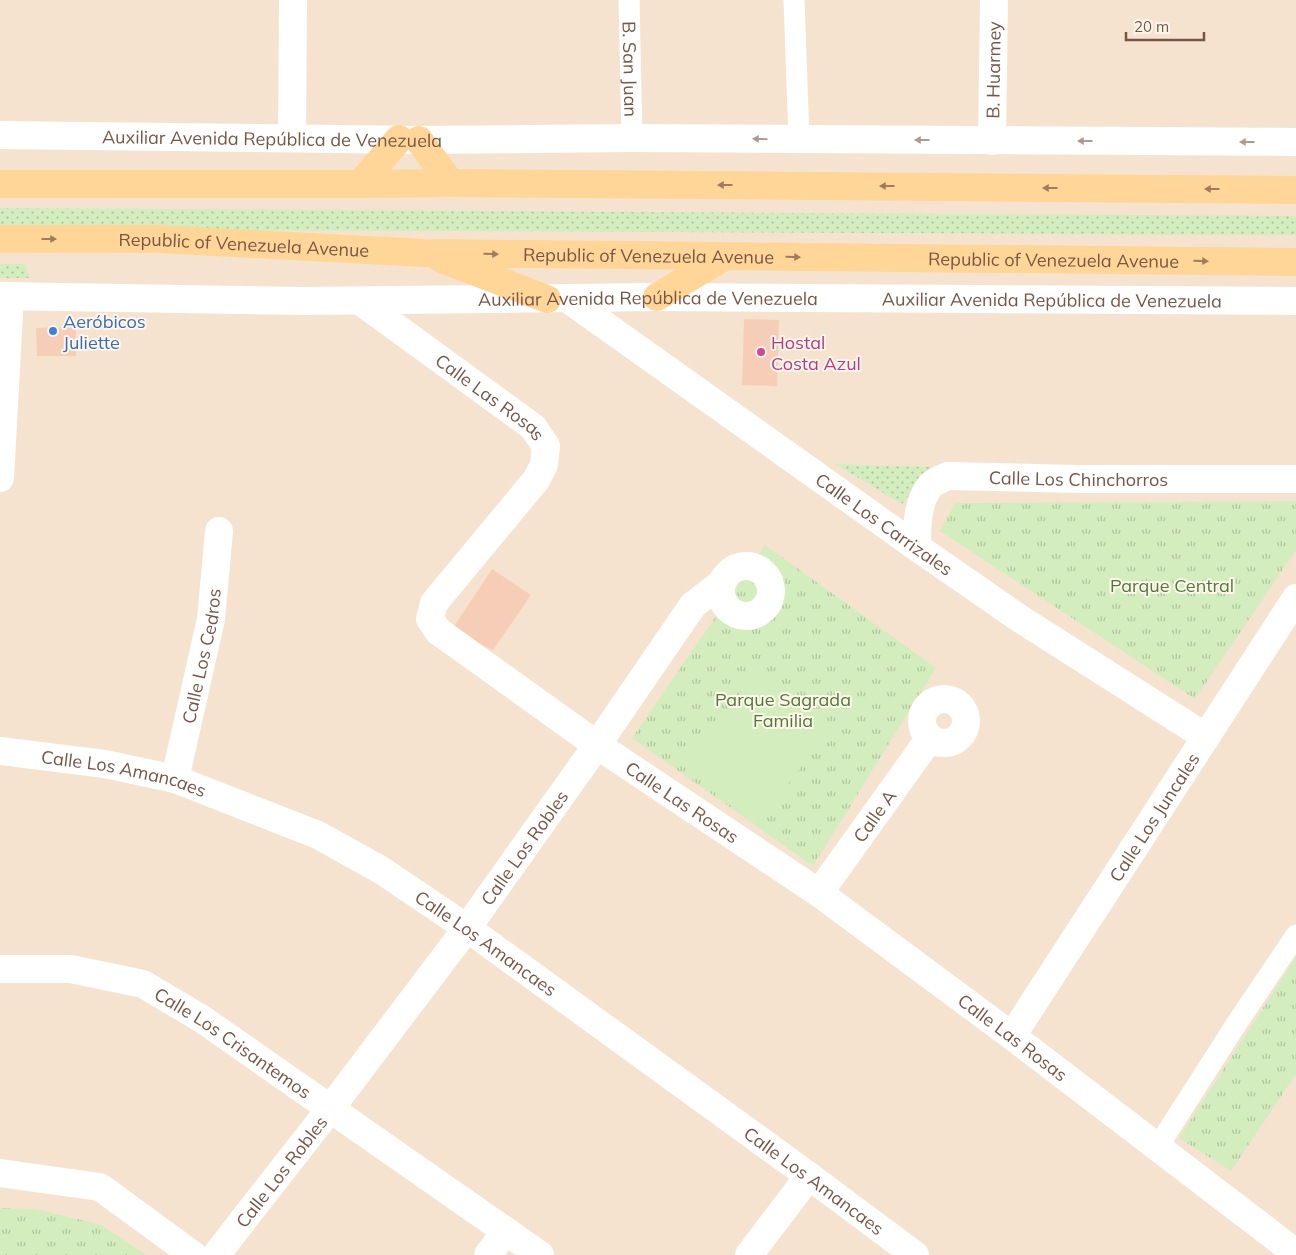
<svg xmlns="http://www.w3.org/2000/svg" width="1296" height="1255" viewBox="0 0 1296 1255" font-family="Mulish,sans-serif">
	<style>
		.residential { fill: #f6e3cf }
		.grass { fill: url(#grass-dots) }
		.park { fill: url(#park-tufts) }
		.pitch { fill: #d3edbf }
		.building { fill: #f6ceb7 }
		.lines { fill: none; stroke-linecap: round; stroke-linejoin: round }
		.pedestrian { stroke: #fff; stroke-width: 21 }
		.minor { stroke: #fff; stroke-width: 28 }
		.secondary { stroke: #fff; stroke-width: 28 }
		.primary { stroke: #ffd598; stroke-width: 28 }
		.oneway { fill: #ae9a90 }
		.oneway2 { fill: #a07c5f }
		.shop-dot { fill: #3f7fe0; stroke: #fff6ea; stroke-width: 2 }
		.hotel-dot { fill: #d1479c; stroke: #fff6ea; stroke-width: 2 }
		.labels { text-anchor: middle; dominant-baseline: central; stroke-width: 4; stroke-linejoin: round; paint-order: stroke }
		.street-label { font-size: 18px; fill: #785646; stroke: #fff6ea }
		.shop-label { font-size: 18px; fill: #366cbe; stroke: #fff6ea; text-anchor: start }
		.hotel-label { font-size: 18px; fill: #b23c85; stroke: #fff6ea; text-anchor: start }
		.park-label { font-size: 18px; fill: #4f793b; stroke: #fff6ea }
	</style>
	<defs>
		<pattern id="grass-dots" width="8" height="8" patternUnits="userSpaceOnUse" patternTransform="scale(1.25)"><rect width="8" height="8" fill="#d3edbf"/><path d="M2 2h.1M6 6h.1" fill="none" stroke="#b0c39d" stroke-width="1.8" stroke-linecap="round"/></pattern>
		<pattern id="park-tufts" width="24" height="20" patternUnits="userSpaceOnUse" patternTransform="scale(1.25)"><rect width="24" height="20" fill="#d3edbf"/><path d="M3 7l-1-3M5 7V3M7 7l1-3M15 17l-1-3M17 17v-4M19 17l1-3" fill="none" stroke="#b0c39d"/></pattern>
	</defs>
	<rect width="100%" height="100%" fill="#fef2e2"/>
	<rect class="residential" x="0" y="0" width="1296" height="1255"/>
	<g class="grass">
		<path d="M 0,208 L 1296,216 L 1296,235 L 0,229 Z"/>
		<path d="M 0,264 L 25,264 L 29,278 L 0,278 Z"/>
		<path d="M 835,464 L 932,467 L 902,504 Z"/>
	</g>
	<g class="park">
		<path d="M 1296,501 L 1296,550 L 1195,699 L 940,531 L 955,503 Z"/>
		<path d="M 765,545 L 936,668 L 813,866 L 632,738 Z"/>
		<path d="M 1296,957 L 1296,1074 L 1231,1171 L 1179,1138 Z"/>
		<path d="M 0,1208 L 36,1209 L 101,1225 L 146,1255 L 0,1255 Z"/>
	</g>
	<path class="pitch" d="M 759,669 L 833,725 L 763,817 L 688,760 Z"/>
	<g class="building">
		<path d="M 744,319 L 779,320 L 777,386 L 742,385 Z"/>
		<path d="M 76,327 L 76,356 L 37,356 L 36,328 Z"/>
		<path d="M 492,569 L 531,595 L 493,650 L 451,631 Z"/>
	</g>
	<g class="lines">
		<g class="pedestrian">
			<path id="s1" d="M 629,0 L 632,138"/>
			<path d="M 794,0 L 799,139"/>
			<path d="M 1157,1148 L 1237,1023 L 1296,935"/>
		</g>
		<g class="minor">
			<path d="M 292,138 L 293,0"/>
			<path id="s2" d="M 992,141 L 994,0"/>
			<path id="s3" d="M 568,299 L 918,548 L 1019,618 L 1206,737"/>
			<path id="s4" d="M 360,301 L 533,427 L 546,446 L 544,465 L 536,480 L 434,603 L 430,619 L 438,631 L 597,745 L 819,893 L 1012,1036 L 1296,1253"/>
			<path d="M 0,478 L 10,296"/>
			<path id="s5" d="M 918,548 C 916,530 917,502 930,486 C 933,482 942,479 947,476 L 1079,479 L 1296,479"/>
			<circle cx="746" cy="591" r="25"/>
			<circle cx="944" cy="721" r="22"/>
			<path id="s6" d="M 0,751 L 105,764 L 175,779 L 318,835 L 381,870 L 467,928 L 809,1176 L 915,1255"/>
			<path id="s7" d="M 175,779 L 211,619 L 219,531"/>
			<path id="s8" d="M 819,893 L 930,738"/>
			<path id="s9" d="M 0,969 L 71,969 L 143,984 L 202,1019 L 540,1255"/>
			<path id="s10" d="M 1012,1036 L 1296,598"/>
			<path d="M 0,1173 L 100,1187 L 193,1255"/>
			<path id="s11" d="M 216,1255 L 330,1109 L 467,928 L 597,745 L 693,605 L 723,582"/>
			<path d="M 488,1255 L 506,1231"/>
			<path d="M 749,1255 L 809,1176"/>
		</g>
		<g class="secondary">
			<path id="s12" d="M 0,135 L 419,140 L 632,138 L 1296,142"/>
			<path id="s13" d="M 0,296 L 305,301 L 657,297 L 1296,301"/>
		</g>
		<g class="primary">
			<path d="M 419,140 L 451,183"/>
			<path d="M 0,184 L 360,184 L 451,183 L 1296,190"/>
			<path d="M 360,184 L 399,139"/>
			<path id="s14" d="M 0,239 L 157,239 L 424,253 L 1296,262"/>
			<path d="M 441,259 L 547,299"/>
			<path d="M 657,297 L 724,257"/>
		</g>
	</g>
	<defs><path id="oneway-solid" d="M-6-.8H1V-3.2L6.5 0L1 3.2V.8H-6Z" transform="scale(1.25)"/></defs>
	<g class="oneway">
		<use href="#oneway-solid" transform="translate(760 139) rotate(-179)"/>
		<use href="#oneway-solid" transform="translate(922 140) rotate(-180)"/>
		<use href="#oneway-solid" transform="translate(1085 141) rotate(-180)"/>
		<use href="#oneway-solid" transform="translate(1247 142) rotate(-180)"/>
	</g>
	<g class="oneway2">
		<use href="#oneway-solid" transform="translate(725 185) rotate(-180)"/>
		<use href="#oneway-solid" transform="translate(887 186) rotate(-180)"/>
		<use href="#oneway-solid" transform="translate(1050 188) rotate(-180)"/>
		<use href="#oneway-solid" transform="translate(1212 189) rotate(-180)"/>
		<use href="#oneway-solid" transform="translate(49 239)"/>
		<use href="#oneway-solid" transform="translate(491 254) rotate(1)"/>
		<use href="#oneway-solid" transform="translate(793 257) rotate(1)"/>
		<use href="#oneway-solid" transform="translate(1201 261) rotate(1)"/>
	</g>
	<circle class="shop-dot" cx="53" cy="331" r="5"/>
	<circle class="hotel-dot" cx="761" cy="352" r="5"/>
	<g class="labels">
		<g class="street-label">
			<text stroke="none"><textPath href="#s1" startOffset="69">B. San Juan</textPath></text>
			<text stroke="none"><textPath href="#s2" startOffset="71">B. Huarmey</textPath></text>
			<text stroke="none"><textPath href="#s12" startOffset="272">Auxiliar Avenida República de Venezuela</textPath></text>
			<text stroke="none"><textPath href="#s14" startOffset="244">Republic of Venezuela Avenue</textPath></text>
			<text stroke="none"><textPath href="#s14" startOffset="649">Republic of Venezuela Avenue</textPath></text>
			<text stroke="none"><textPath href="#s14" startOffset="1054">Republic of Venezuela Avenue</textPath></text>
			<text stroke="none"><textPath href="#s13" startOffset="648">Auxiliar Avenida República de Venezuela</textPath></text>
			<text stroke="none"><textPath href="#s13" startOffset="1052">Auxiliar Avenida República de Venezuela</textPath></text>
			<text stroke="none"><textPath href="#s4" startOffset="162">Calle Las Rosas</textPath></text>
			<text stroke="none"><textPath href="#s5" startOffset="216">Calle Los Chinchorros</textPath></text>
			<text stroke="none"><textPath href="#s3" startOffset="388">Calle Los Carrizales</textPath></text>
			<text stroke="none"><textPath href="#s7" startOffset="126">Calle Los Cedros</textPath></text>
			<text stroke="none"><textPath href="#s6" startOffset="126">Calle Los Amancaes</textPath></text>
			<text stroke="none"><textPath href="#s4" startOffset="762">Calle Las Rosas</textPath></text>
			<text stroke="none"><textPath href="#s8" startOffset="95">Calle A</textPath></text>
			<text stroke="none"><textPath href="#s10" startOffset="261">Calle Los Juncales</textPath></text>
			<text stroke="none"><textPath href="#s11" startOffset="511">Calle Los Robles</textPath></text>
			<text stroke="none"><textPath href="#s6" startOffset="531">Calle Los Amancaes</textPath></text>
			<text stroke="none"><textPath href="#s4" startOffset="1168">Calle Las Rosas</textPath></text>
			<text stroke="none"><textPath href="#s9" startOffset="252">Calle Los Crisantemos</textPath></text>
			<text stroke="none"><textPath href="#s11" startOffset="106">Calle Los Robles</textPath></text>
			<text stroke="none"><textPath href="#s6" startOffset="936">Calle Los Amancaes</textPath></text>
		</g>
		<g class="shop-label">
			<text x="63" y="321">Aeróbicos<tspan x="63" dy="21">Juliette</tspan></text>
		</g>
		<g class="hotel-label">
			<text x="771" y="342">Hostal<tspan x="771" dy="21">Costa Azul</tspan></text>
		</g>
		<g class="park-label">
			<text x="1172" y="585">Parque Central</text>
			<text x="783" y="699">Parque Sagrada<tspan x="783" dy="21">Familia</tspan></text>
		</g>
	</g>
	<path d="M1126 32v8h78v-8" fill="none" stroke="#785646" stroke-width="2.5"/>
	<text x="1134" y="32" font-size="15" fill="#785646" stroke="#fff6ea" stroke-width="4" paint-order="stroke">20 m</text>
</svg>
